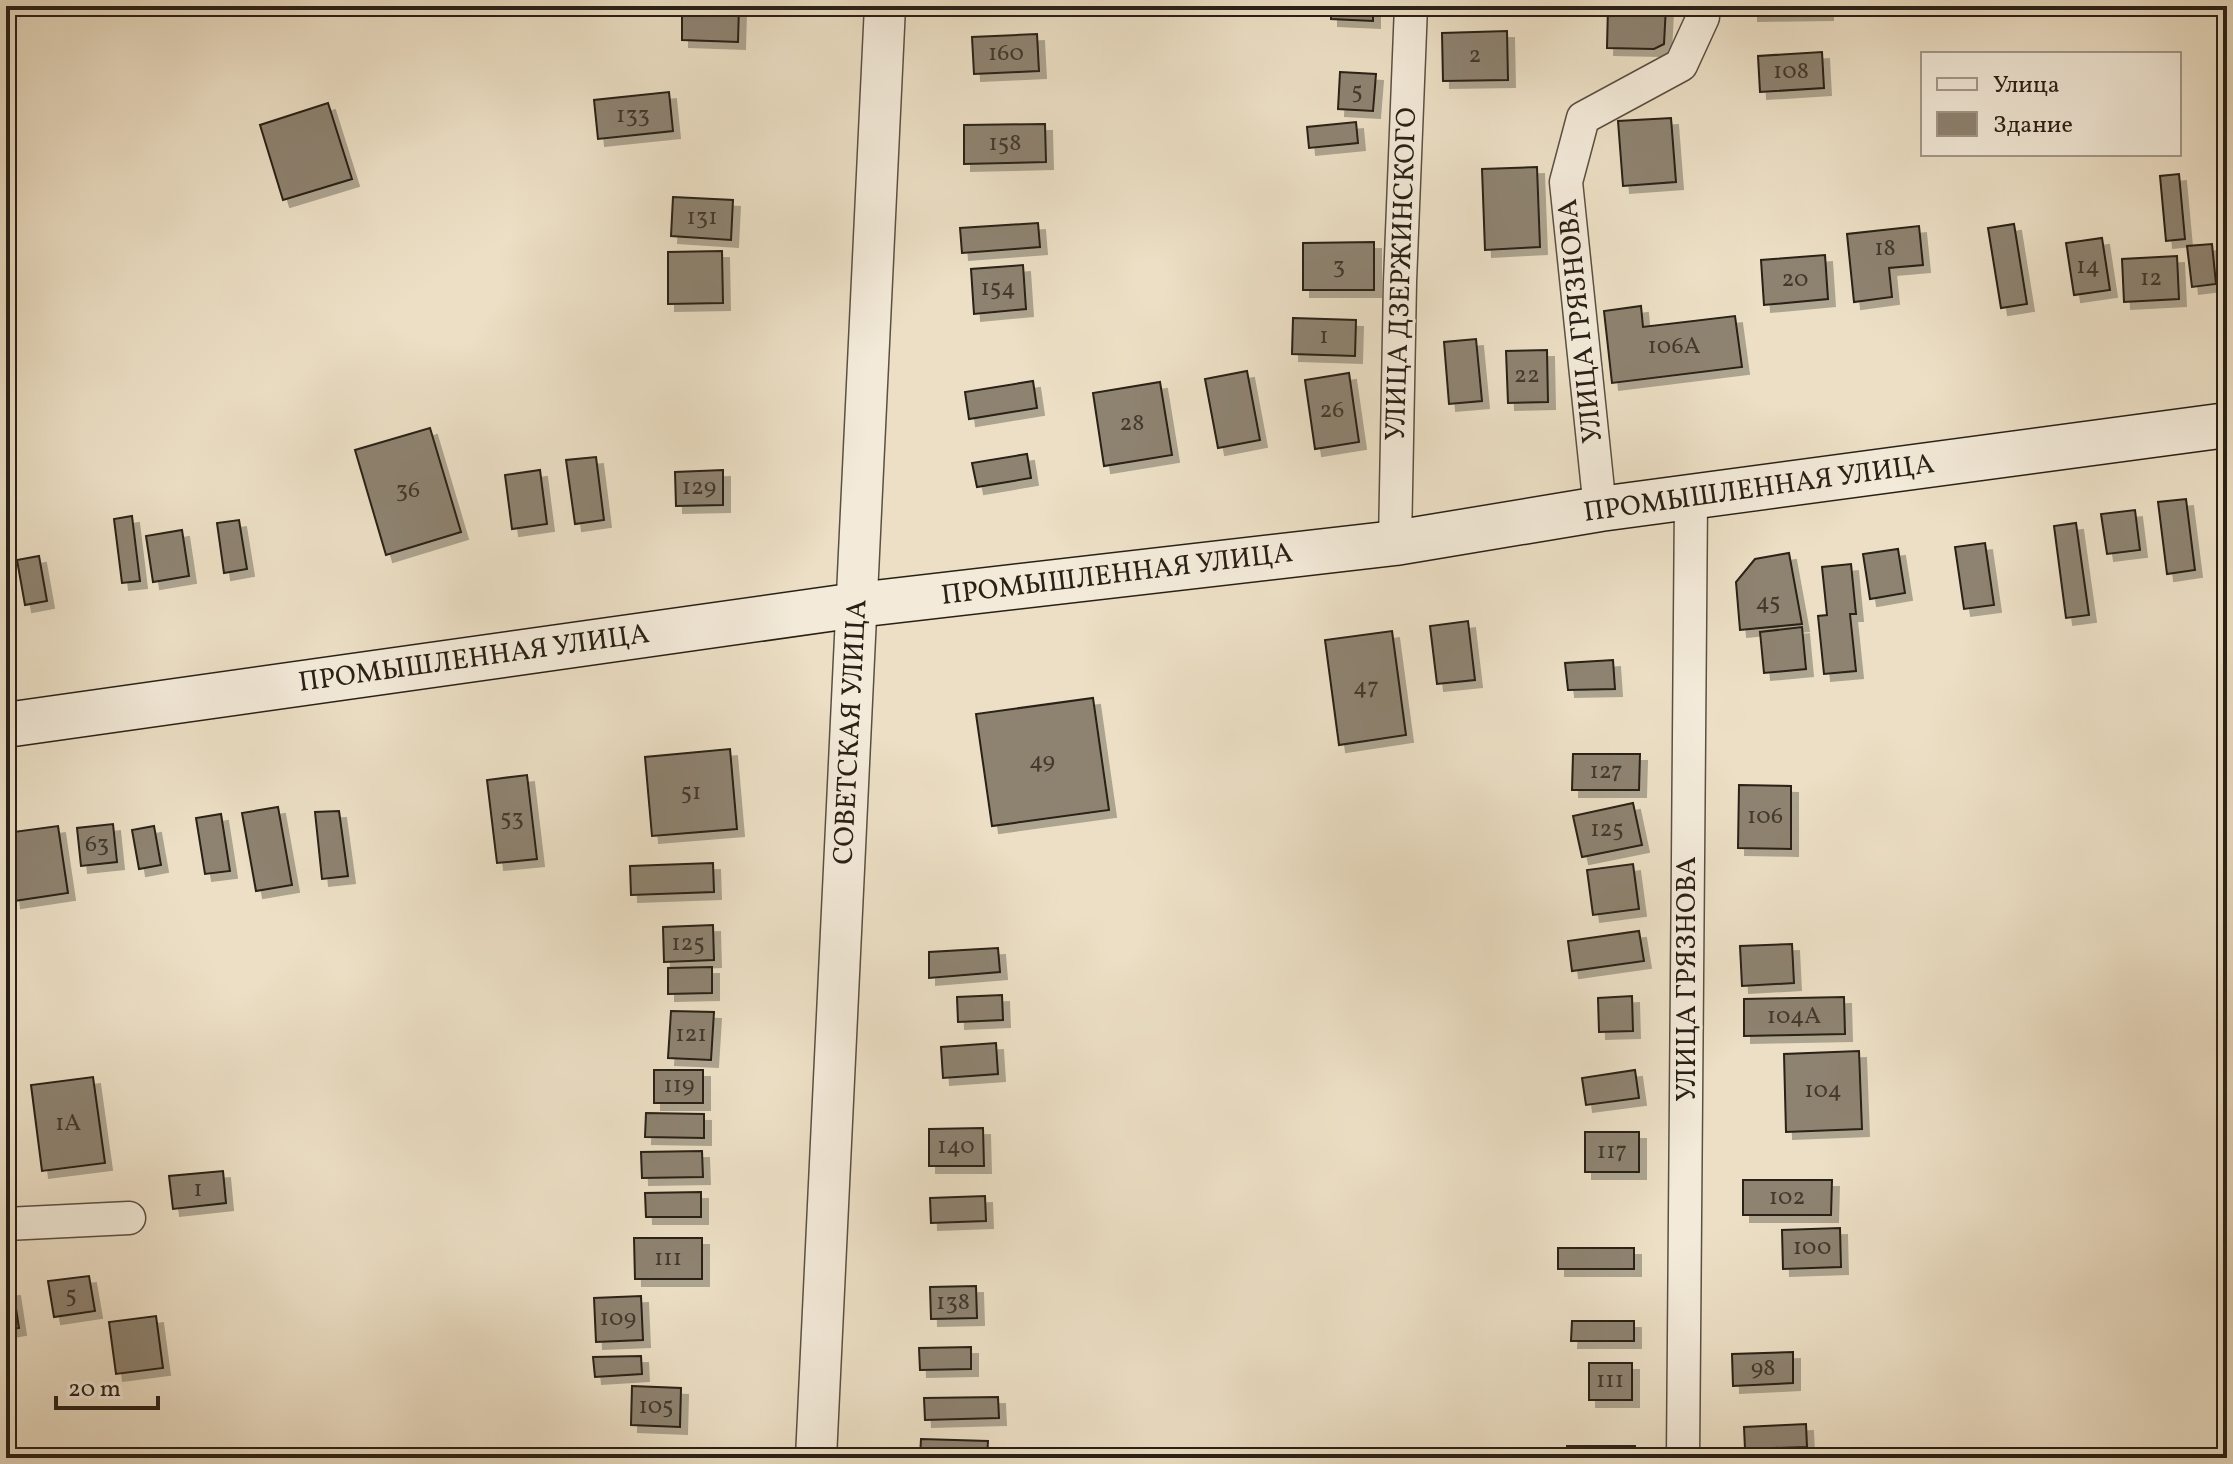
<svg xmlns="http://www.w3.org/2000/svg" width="2233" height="1464" viewBox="0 0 2233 1464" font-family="Vollkorn,serif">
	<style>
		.building { fill: #8e8371; stroke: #292016; stroke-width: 2; filter: url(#shadow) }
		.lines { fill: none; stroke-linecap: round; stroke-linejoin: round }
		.minor-casing { stroke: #5a5042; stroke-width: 35 }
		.tertiary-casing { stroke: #5a5042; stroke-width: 43 }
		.secondary-casing { stroke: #292016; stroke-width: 47 }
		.minor { stroke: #f3ead9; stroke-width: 32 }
		.tertiary { stroke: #f3ead9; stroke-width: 40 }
		.secondary { stroke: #f3ead9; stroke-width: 44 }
		.labels { text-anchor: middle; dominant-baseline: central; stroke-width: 6; stroke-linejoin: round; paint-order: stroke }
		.number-label { font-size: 24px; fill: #42392d }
		.street-label { font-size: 28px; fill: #292016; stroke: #f3ead9 }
	</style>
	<defs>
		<filter id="shadow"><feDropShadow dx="7" dy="7" stdDeviation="0" flood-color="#0004"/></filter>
	</defs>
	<rect width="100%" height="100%" fill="#ecdfc5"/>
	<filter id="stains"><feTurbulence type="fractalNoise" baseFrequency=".0025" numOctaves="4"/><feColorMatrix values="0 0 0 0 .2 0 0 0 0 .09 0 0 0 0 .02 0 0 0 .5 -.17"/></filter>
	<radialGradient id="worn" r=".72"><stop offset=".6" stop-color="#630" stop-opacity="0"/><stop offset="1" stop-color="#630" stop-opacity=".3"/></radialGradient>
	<g class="building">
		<path d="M 682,6 L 739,6 L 738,42 L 682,40 Z"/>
		<path d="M 1331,6 L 1373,6 L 1373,21 L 1331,19 Z"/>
		<path d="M 1608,6 L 1666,6 L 1664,44 L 1654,49 L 1607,48 Z"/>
		<path d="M 1751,6 L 1826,6 L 1826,13 L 1751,14 Z"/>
		<path d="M 1507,31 L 1508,80 L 1443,81 L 1442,33 Z"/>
		<path d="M 1037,34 L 1039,71 L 974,74 L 972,37 Z"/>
		<path d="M 1822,52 L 1824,88 L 1760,92 L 1758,56 Z"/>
		<path d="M 1340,72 L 1376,74 L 1373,111 L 1338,109 Z"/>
		<path d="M 669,92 L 673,131 L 598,139 L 594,100 Z"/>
		<path d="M 328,103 L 352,179 L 283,200 L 260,125 Z"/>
		<path d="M 1671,118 L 1676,182 L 1623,186 L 1618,121 Z"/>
		<path d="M 1356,122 L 1358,143 L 1309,148 L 1307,127 Z"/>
		<path d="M 1045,124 L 1046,162 L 964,164 L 964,125 Z"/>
		<path d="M 1537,167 L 1540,247 L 1485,250 L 1482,169 Z"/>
		<path d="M 2179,174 L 2185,239 L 2166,241 L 2160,176 Z"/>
		<path d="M 673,197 L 733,200 L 731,240 L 671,236 Z"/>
		<path d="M 1038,223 L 1040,247 L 962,253 L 960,228 Z"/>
		<path d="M 2014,224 L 2027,304 L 2001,308 L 1988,228 Z"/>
		<path d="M 1919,226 L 1923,265 L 1889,268 L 1892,297 L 1854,302 L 1847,234 Z"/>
		<path d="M 2102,238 L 2110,290 L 2074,295 L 2066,243 Z"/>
		<path d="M 1374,242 L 1374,290 L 1303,290 L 1303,243 Z"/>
		<path d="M 2212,244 L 2216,284 L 2192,287 L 2187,246 Z"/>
		<path d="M 722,251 L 723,303 L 668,304 L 668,252 Z"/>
		<path d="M 1825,255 L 1828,299 L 1764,305 L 1761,260 Z"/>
		<path d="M 2177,256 L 2179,299 L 2124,302 L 2122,259 Z"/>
		<path d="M 1023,265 L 1026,309 L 974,314 L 971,269 Z"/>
		<path d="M 1641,306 L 1643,327 L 1735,316 L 1742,367 L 1612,383 L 1604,311 Z"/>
		<path d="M 1293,318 L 1356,320 L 1355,356 L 1292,354 Z"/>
		<path d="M 1476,339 L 1482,401 L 1449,404 L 1444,342 Z"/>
		<path d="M 1547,350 L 1548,402 L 1508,403 L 1506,351 Z"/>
		<path d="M 1247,371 L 1260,440 L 1218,448 L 1205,379 Z"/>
		<path d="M 1349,373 L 1359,442 L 1315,449 L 1305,380 Z"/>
		<path d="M 1033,381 L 1037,408 L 969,419 L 965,392 Z"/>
		<path d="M 1160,382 L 1172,455 L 1104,466 L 1093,393 Z"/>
		<path d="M 430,428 L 461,532 L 386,555 L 355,450 Z"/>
		<path d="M 1027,454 L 1031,478 L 977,487 L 972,463 Z"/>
		<path d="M 596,457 L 604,520 L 575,524 L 566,460 Z"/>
		<path d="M 540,470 L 547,524 L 512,529 L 505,475 Z"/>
		<path d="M 723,470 L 723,505 L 676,506 L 675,472 Z"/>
		<path d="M 2186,499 L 2195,570 L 2167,574 L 2158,502 Z"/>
		<path d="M 2135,510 L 2140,550 L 2107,554 L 2101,514 Z"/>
		<path d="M 132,516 L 140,581 L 122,583 L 114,519 Z"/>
		<path d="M 239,520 L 247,569 L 224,573 L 217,523 Z"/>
		<path d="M 2076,523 L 2089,615 L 2066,618 L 2054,526 Z"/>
		<path d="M 182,530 L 189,576 L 153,582 L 146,536 Z"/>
		<path d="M 1985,543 L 1994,605 L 1964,609 L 1955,547 Z"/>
		<path d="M 1898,549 L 1905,593 L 1870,599 L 1863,554 Z"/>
		<path d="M 1789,553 L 1802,624 L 1740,630 L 1736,582 L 1755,559 Z"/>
		<path d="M 39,556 L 47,601 L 25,605 L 17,560 Z"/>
		<path d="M 1851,564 L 1856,614 L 1850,614 L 1856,671 L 1824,674 L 1818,616 L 1827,615 L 1822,567 Z"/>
		<path d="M 1468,621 L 1475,680 L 1437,684 L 1430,626 Z"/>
		<path d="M 1802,627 L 1806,669 L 1764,673 L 1760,632 Z"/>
		<path d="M 1392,631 L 1406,735 L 1339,745 L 1325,640 Z"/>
		<path d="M 1613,660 L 1615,689 L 1568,690 L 1565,663 Z"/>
		<path d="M 1093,698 L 1109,810 L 992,826 L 976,714 Z"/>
		<path d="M 730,749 L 737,829 L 652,836 L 645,757 Z"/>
		<path d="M 1573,754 L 1640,754 L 1639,790 L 1572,790 Z"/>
		<path d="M 527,775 L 537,859 L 497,863 L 487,780 Z"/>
		<path d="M 1739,785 L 1791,786 L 1791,849 L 1738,848 Z"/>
		<path d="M 1633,803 L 1642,845 L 1582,857 L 1573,816 Z"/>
		<path d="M 278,807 L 292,885 L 256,891 L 242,813 Z"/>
		<path d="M 339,811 L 348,876 L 322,879 L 315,812 Z"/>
		<path d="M 221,814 L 230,871 L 205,874 L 196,818 Z"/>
		<path d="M 113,824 L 117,862 L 81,866 L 77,828 Z"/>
		<path d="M 58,826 L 68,893 L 14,901 L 6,833 Z"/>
		<path d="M 154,826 L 161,865 L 139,869 L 132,830 Z"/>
		<path d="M 713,863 L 714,892 L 631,895 L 630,866 Z"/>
		<path d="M 1633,864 L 1639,909 L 1593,915 L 1587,870 Z"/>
		<path d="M 713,925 L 714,960 L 664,962 L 663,927 Z"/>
		<path d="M 1639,931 L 1644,961 L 1572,971 L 1568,941 Z"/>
		<path d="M 1792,944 L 1794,983 L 1742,986 L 1740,946 Z"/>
		<path d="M 998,948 L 1000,972 L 929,978 L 929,952 Z"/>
		<path d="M 712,967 L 712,993 L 668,994 L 668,968 Z"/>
		<path d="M 1002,995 L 1003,1020 L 958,1022 L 957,997 Z"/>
		<path d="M 1632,996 L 1633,1031 L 1599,1032 L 1598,998 Z"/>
		<path d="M 1844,997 L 1845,1034 L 1744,1036 L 1744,999 Z"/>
		<path d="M 671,1011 L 714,1012 L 711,1060 L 668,1058 Z"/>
		<path d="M 996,1043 L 998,1074 L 943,1078 L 941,1047 Z"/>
		<path d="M 1859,1051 L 1862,1129 L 1786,1132 L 1784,1054 Z"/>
		<rect x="654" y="1070" width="49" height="33"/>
		<path d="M 1635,1070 L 1639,1098 L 1586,1105 L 1582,1078 Z"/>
		<path d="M 93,1077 L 105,1163 L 42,1171 L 31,1085 Z"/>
		<path d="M 646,1113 L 704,1114 L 704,1138 L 645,1137 Z"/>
		<path d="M 983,1128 L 984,1166 L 929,1166 L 929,1129 Z"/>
		<rect x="1585" y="1132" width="54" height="40"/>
		<path d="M 702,1151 L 703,1177 L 642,1178 L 641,1152 Z"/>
		<path d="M 223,1171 L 226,1203 L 173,1209 L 169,1176 Z"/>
		<path d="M 1743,1180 L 1832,1180 L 1831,1215 L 1743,1215 Z"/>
		<path d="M 701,1192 L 701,1217 L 646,1217 L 645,1193 Z"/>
		<path d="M 985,1196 L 986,1221 L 931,1223 L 930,1198 Z"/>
		<path d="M 1840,1228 L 1841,1267 L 1783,1269 L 1782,1230 Z"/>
		<path d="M 634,1238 L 702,1238 L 702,1279 L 635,1279 Z"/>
		<rect x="1558" y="1248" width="76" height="21"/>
		<path d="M 89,1276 L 95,1311 L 54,1317 L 48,1281 Z"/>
		<path d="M 976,1286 L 977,1318 L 931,1319 L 930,1287 Z"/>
		<path d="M 13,1289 L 19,1328 L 6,1330 L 6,1290 Z"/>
		<path d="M 641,1296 L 643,1340 L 596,1342 L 594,1298 Z"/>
		<path d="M 156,1316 L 163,1368 L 116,1374 L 109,1322 Z"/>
		<path d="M 1572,1321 L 1634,1321 L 1634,1341 L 1571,1341 Z"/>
		<path d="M 971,1347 L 971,1369 L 920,1370 L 919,1348 Z"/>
		<path d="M 1793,1352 L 1793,1383 L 1733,1386 L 1732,1354 Z"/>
		<path d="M 641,1356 L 642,1374 L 595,1377 L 593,1357 Z"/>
		<rect x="1589" y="1363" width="43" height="37"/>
		<path d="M 632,1386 L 681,1388 L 680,1427 L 631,1425 Z"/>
		<path d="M 998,1397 L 999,1418 L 925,1420 L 924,1398 Z"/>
		<path d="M 1806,1424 L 1807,1447 L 1745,1449 L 1744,1427 Z"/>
		<path d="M 921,1439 L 988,1441 L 987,1458 L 920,1458 Z"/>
		<rect x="1567" y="1446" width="68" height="12"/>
	</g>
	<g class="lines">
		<g class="minor-casing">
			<g id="minor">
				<path d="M 1600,509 L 1566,182 L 1583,118 L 1681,65 L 1703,17 L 1703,6"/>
				<path d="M 1395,543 L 1400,282 L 1411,6"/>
				<path d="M 6,1224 L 129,1218"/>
				<path d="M 1683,1458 L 1691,499"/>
			</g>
		</g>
		<g class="tertiary-casing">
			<path id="tertiary" d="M 816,1458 L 885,6"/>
		</g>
		<g class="secondary-casing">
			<path id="secondary" d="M 6,725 L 857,605 L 1395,543 L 1600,509 L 2227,425"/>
		</g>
		<use href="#minor" class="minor"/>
		<use href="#tertiary" class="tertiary"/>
		<use href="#secondary" class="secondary"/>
	</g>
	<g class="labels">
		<g class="number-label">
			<text x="1006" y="54">160</text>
			<text x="1475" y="56">2</text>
			<text x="1791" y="72">108</text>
			<text x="1357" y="92">5</text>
			<text x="633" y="116">133</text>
			<text x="1005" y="144">158</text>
			<text x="702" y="218">131</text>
			<text x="1885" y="249">18</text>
			<text x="1339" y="267">3</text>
			<text x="2088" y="267">14</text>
			<text x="2151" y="279">12</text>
			<text x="1795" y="280">20</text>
			<text x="998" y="289">154</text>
			<text x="1324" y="337">1</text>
			<text x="1674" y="347">106А</text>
			<text x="1527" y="376">22</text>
			<text x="1332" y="411">26</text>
			<text x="1132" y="424">28</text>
			<text x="699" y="488">129</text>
			<text x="408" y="491">36</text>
			<text x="1768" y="603">45</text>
			<text x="1366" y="688">47</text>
			<text x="1042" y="762">49</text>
			<text x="1606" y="772">127</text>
			<text x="691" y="793">51</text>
			<text x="1765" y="817">106</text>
			<text x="512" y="819">53</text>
			<text x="1607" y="830">125</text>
			<text x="97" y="845">63</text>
			<text x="688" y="944">125</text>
			<text x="1794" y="1017">104А</text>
			<text x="691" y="1035">121</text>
			<text x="679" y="1086">119</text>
			<text x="1823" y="1091">104</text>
			<text x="68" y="1124">1А</text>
			<text x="956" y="1147">140</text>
			<text x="1612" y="1152">117</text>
			<text x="198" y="1190">1</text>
			<text x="1787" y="1198">102</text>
			<text x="1812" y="1248">100</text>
			<text x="668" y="1259">111</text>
			<text x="71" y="1296">5</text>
			<text x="953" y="1303">138</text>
			<text x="618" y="1319">109</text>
			<text x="1763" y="1369">98</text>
			<text x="1610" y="1381">111</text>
			<text x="656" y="1407">105</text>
		</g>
		<g class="street-label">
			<text transform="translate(1402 274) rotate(-88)">УЛИЦА ДЗЕРЖИНСКОГО</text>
			<text transform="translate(1581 321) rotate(-96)">УЛИЦА ГРЯЗНОВА</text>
			<text transform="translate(1759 489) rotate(-8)">ПРОМЫШЛЕННАЯ УЛИЦА</text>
			<text transform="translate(1117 575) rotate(-7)">ПРОМЫШЛЕННАЯ УЛИЦА</text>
			<text transform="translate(474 659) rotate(-8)">ПРОМЫШЛЕННАЯ УЛИЦА</text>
			<text transform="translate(851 732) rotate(-87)">СОВЕТСКАЯ УЛИЦА</text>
			<text transform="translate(1687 979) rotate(-90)">УЛИЦА ГРЯЗНОВА</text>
		</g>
	</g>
	<rect width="2233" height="1464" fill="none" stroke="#ecdfc5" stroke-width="32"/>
	<rect x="8" y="8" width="2217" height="1448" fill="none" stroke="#292016" stroke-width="4"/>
	<rect x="16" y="16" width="2201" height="1432" fill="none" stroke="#292016" stroke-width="2"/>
	<rect x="1921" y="52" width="260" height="104" fill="#f3ead9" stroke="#a2998b" stroke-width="2"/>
	<rect x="1937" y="78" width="40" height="12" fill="#f3ead9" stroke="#a2998b" stroke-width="2"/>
	<text x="1993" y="92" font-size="24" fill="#292016">Улица</text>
	<rect x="1937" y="112" width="40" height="24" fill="#8e8371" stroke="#a2998b" stroke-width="2"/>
	<text x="1993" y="132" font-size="24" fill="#292016">Здание</text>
	<path d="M56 1396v12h102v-12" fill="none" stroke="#292016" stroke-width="4"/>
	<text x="68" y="1396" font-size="24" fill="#292016" stroke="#f3ead9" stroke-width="6" paint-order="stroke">20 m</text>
	<rect width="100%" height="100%" filter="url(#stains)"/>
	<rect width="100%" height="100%" fill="url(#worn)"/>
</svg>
